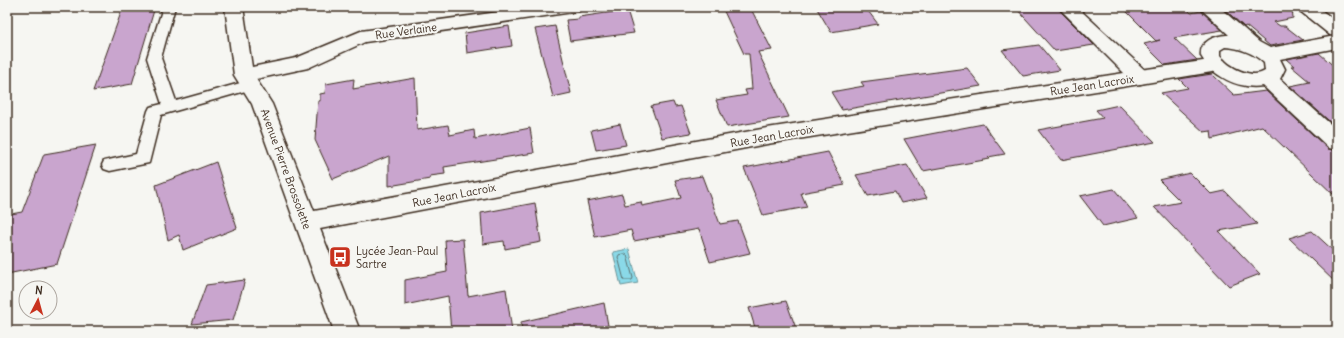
<svg xmlns="http://www.w3.org/2000/svg" width="1344" height="338" viewBox="0 0 1344 338" font-family="Delius,sans-serif">
	<style>
		.water { fill: #8ad9e8; stroke: #6a9397 }
		.lines { fill: none; stroke-linecap: round; stroke-linejoin: round }
		.shore { stroke: #5b706f; stroke-width: 1 }
		.building { fill: #c9a5ce; stroke: #3b2a1e }
		.service-casing { stroke: #3b2a1e; stroke-width: 3 }
		.pedestrian-casing { stroke: #3b2a1e; stroke-width: 3 }
		.minor-casing { stroke: #3b2a1e; stroke-width: 3 }
		.service { fill: #f6f6f2; fill-rule: evenodd }
		.pedestrian { fill: #f6f6f2; fill-rule: evenodd }
		.minor { fill: #f6f6f2; fill-rule: evenodd }
		.labels { text-anchor: middle; dominant-baseline: central; stroke-width: 4; stroke-linejoin: round; paint-order: stroke }
		.street-label { font-size: 11px; fill: #3b2a1e; stroke: #f6f6f2 }
		.poi-label { font-size: 11px; fill: #3b2a1e; stroke: #f6f6f2; text-anchor: start }
	</style>
	<rect width="100%" height="100%" fill="#f6f6f2"/>
	<filter id="ink" filterUnits="userSpaceOnUse"><feTurbulence type="fractalNoise" baseFrequency=".025" numOctaves="2"/><feDisplacementMap in="SourceGraphic" scale="8" xChannelSelector="R" yChannelSelector="G"/><feConvolveMatrix kernelMatrix="1 2 1 2 8 2 1 2 1" color-interpolation-filters="sRGB"/></filter>
	<g filter="url(#ink)">
		<path class="water" d="M 629,249 L 638,283 L 621,286 L 613,252 Z"/>
		<g class="lines">
			<path class="shore" d="M 625,254 L 627,255 L 633,278 L 632,280 L 624,280 L 618,257 L 619,255 Z"/>
		</g>
		<g class="building">
			<path d="M 123,7 L 155,7 L 132,84 L 93,91 Z"/>
			<path d="M 722,7 L 750,7 L 772,50 L 758,52 L 789,117 L 727,127 L 716,100 L 747,95 L 745,90 L 752,89 L 749,54 L 744,54 Z"/>
			<path d="M 816,7 L 865,7 L 878,24 L 831,32 Z"/>
			<path d="M 1015,7 L 1056,7 L 1094,45 L 1055,51 Z"/>
			<path d="M 1122,7 L 1185,7 L 1191,13 L 1201,11 L 1222,30 L 1174,38 L 1197,60 L 1165,65 L 1144,44 L 1160,40 L 1156,41 Z"/>
			<path d="M 1222,7 L 1292,7 L 1293,18 L 1274,22 L 1280,26 L 1285,26 L 1303,40 L 1270,46 L 1246,26 L 1244,27 Z"/>
			<path d="M 627,10 L 634,33 L 570,41 L 566,20 L 579,19 L 579,17 Z"/>
			<path d="M 509,26 L 512,46 L 467,53 L 465,33 Z"/>
			<path d="M 555,26 L 571,93 L 553,97 L 535,29 Z"/>
			<path d="M 1039,45 L 1060,70 L 1023,76 L 1002,50 Z"/>
			<path d="M 1319,53 L 1337,69 L 1337,128 L 1290,86 L 1310,82 L 1291,66 L 1294,66 L 1286,59 Z"/>
			<path d="M 967,68 L 981,86 L 842,110 L 831,92 L 864,86 L 861,82 Z"/>
			<path d="M 1212,74 L 1234,95 L 1266,91 L 1328,149 L 1337,151 L 1337,198 L 1262,126 L 1212,139 L 1211,131 L 1204,132 L 1161,93 L 1188,88 L 1179,79 Z"/>
			<path d="M 415,78 L 417,130 L 448,125 L 450,135 L 474,130 L 475,139 L 530,128 L 534,153 L 444,167 L 445,174 L 430,176 L 430,179 L 389,186 L 389,156 L 333,179 L 315,140 L 318,101 L 320,101 L 320,94 L 325,93 L 326,84 L 354,79 L 353,89 Z"/>
			<path d="M 673,102 L 675,107 L 681,106 L 691,133 L 662,138 L 651,106 Z"/>
			<path d="M 1119,105 L 1155,142 L 1061,160 L 1038,130 L 1103,118 L 1096,110 Z"/>
			<path d="M 620,124 L 626,145 L 596,150 L 591,130 Z"/>
			<path d="M 983,124 L 1005,154 L 988,157 L 990,159 L 923,171 L 904,139 Z"/>
			<path d="M 96,145 L 57,264 L 7,274 L 7,224 L 11,214 L 22,212 L 44,154 Z"/>
			<path d="M 828,152 L 845,185 L 801,193 L 807,207 L 763,215 L 744,168 Z"/>
			<path d="M 216,162 L 237,228 L 183,250 L 179,235 L 168,240 L 156,185 Z"/>
			<path d="M 907,165 L 927,198 L 901,203 L 895,191 L 868,196 L 856,175 Z"/>
			<path d="M 1190,173 L 1211,194 L 1225,191 L 1257,224 L 1219,231 L 1260,274 L 1229,286 L 1154,207 L 1181,202 L 1159,180 Z"/>
			<path d="M 702,176 L 720,224 L 738,221 L 750,253 L 710,262 L 699,229 L 634,241 L 631,230 L 595,237 L 587,201 L 622,194 L 625,205 L 641,202 L 642,206 L 681,198 L 675,180 Z"/>
			<path d="M 1114,189 L 1138,218 L 1103,226 L 1080,196 Z"/>
			<path d="M 535,203 L 541,242 L 505,249 L 504,241 L 483,244 L 481,213 Z"/>
			<path d="M 1312,231 L 1337,254 L 1337,284 L 1289,238 Z"/>
			<path d="M 463,239 L 468,296 L 506,289 L 512,331 L 451,331 L 448,296 L 405,305 L 405,280 L 447,272 L 445,240 Z"/>
			<path d="M 245,280 L 233,320 L 192,324 L 206,285 Z"/>
			<path d="M 786,301 L 797,331 L 756,331 L 749,308 Z"/>
			<path d="M 604,303 L 609,331 L 522,331 L 521,322 Z"/>
		</g>
		<g class="lines">
			<g class="service-casing">
				<path id="service" d="M 163,7 L 175,7 L 161,58 L 176,101 L 251,80 L 256,82 L 258,85 L 256,88 L 161,115 L 149,163 L 110,171 L 104,169 L 102,165 L 104,161 L 136,154 L 148,111 L 150,107 L 162,104 L 147,58 Z"/>
			</g>
			<g class="pedestrian-casing">
				<path id="pedestrian" d="M 1217,59 L 1224,60 L 1227,65 L 1224,70 L 1140,84 L 1133,82 L 1130,77 L 1133,72 L 1140,70 Z"/>
			</g>
			<g class="minor-casing">
				<g id="minor">
					<path d="M 225,7 L 243,7 L 252,67 L 296,58 L 361,31 L 534,7 L 582,7 L 579,11 L 573,12 L 365,42 L 308,68 L 256,79 L 272,104 L 314,211 L 767,128 L 1124,73 L 1058,7 L 1077,7 L 1147,72 L 1150,77 L 1147,82 L 1140,84 L 767,144 L 320,229 L 360,331 L 334,331 L 252,104 L 234,75 Z"/>
					<path d="M 1199,7 L 1219,7 L 1259,42 L 1270,48 L 1335,36 L 1330,35 L 1300,11 L 1297,7 L 1317,7 L 1337,22 L 1337,48 L 1280,59 L 1285,69 L 1280,79 L 1337,130 L 1337,150 L 1329,148 L 1263,86 C 1239,90 1212,76 1201,56 C 1199,41 1216,35 1229,35 ZM 1225,47 C 1240,48 1254,53 1264,63 L 1265,71 C 1252,80 1228,67 1220,56 L 1220,50 Z"/>
				</g>
			</g>
			<use href="#service" class="service"/>
			<use href="#pedestrian" class="pedestrian"/>
			<use href="#minor" class="minor"/>
		</g>
	</g>
	<defs>
		<g id="bus-square" transform="scale(1.15)"><rect x="-9" y="-9" width="18" height="18" rx="4" fill="#c8321e" stroke="#f6f6f2"/><path d="M-5-6H5V4H4V6H2V4H-2V6H-4V4H-5ZM-3.5-4V0h7V-4ZM-3.5 1.2v1.5H-2V1.2ZM2 1.2v1.5H3.5V1.2Z" fill="#fff"/></g>
	</defs>
	<g fill-rule="evenodd">
		<use href="#bus-square" x="340" y="257"/>
	</g>
	<g class="labels">
		<g class="street-label">
			<text transform="translate(406 31) rotate(-8)">Rue Verlaine</text>
			<text transform="translate(1092 85) rotate(-9)">Rue Jean Lacroix</text>
			<text transform="translate(772 136) rotate(-10)">Rue Jean Lacroix</text>
			<text transform="translate(286 169) rotate(70)">Avenue Pierre Brossolette</text>
			<text transform="translate(454 195) rotate(-11)">Rue Jean Lacroix</text>
		</g>
		<g class="poi-label">
			<text x="356" y="251">Lycée Jean-Paul<tspan x="356" dy="13">Sartre</tspan></text>
		</g>
	</g>
	<rect width="1344" height="338" fill="none" stroke="#f6f6f2" stroke-width="24"/>
	<rect x="12" y="12" width="1320" height="314" fill="none" stroke="#3b2a1e" stroke-width="1.5" filter="url(#ink)"/>
	<g transform="translate(38 300) rotate(6)"><circle r="19" fill="#f6f6f2" stroke="#aba49d"/>
	<path d="M0-3L7 15L0 10L-7 15Z" fill="#c8321e"/>
	<text y="-6" font-size="11" font-weight="bold" text-anchor="middle" fill="#3b2a1e">N</text>
	</g>
</svg>
